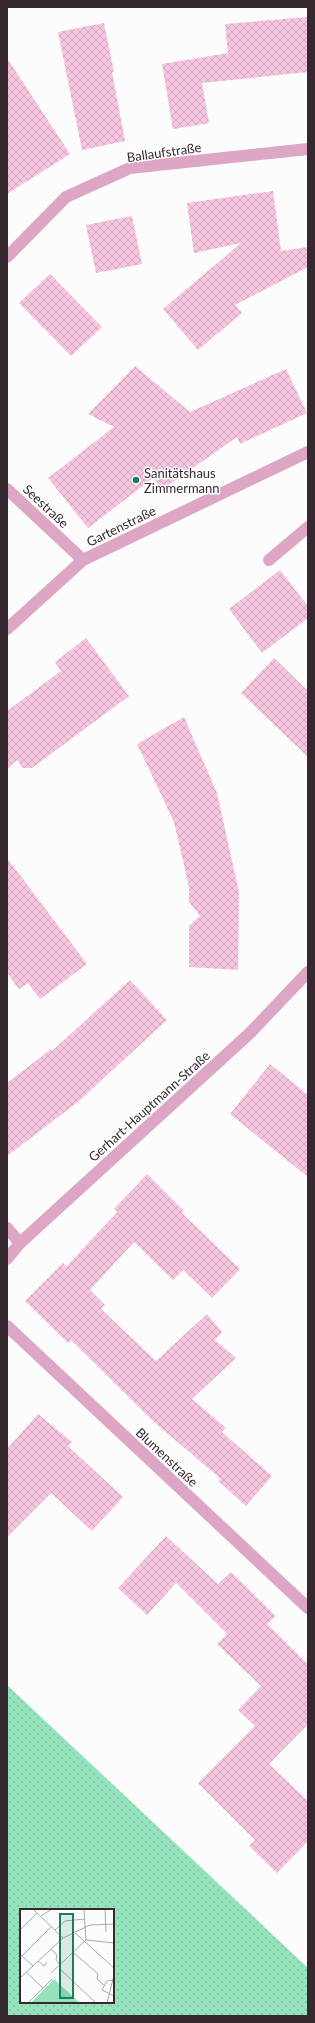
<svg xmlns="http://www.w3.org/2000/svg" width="315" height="2023" viewBox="0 0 315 2023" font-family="Lato,sans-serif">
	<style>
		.grass { fill: url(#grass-dots); fill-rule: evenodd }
		.building { fill: url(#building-cross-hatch) }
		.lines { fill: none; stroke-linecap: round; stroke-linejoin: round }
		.service { stroke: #dda6c4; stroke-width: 12 }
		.minor { stroke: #dda6c4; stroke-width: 12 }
		.poi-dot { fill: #1b8059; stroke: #fff; stroke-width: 1.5 }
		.labels { text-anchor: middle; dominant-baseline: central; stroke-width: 3; stroke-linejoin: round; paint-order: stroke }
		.street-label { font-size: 13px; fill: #36282f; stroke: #fff }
		.poi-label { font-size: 13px; fill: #36282f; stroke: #fff; text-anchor: start }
		.inset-road { fill: none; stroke: #ada7aa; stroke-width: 1 }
		.view { fill: #1b8059; fill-opacity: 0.15; stroke: #1b8059; stroke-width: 2 }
		.inset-edge { fill: none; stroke: #36282f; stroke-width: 2 }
	</style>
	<defs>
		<pattern id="grass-dots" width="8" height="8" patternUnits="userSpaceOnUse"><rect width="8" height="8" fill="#94e3bc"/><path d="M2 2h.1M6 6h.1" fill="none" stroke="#80c3a2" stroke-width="1.8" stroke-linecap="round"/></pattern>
		<pattern id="building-cross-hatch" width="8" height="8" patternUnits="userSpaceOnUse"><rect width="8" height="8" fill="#f6c5e0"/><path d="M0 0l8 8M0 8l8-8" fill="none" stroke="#d4a9c0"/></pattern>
	</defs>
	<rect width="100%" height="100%" fill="#fcfcfc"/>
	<path class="grass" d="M 7,1685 L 308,1968 L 308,2016 L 7,2016 ZM 21,1910 L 113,1910 L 113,2002 L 21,2002 Z"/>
	<g class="building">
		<path d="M 308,17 L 308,72 L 202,83 L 209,123 L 173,129 L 162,64 L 228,53 L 225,24 Z"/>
		<path d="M 104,23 L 114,72 L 112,72 L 125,141 L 82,150 L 58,32 Z"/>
		<path d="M 7,58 L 70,154 L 7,194 Z"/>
		<path d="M 273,191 L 281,251 L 308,247 L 308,267 L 235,305 L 242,313 L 198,350 L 163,309 L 241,243 L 194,253 L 187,203 Z"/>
		<path d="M 132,216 L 142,264 L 96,273 L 86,225 Z"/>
		<path d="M 50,274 L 102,327 L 71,356 L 19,303 Z"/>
		<path d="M 135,366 L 190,412 L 286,369 L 307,413 L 240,444 L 237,437 L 163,489 L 153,478 L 88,528 L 48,478 L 114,427 L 88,414 Z"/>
		<path d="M 280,570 L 308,606 L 308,618 L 262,653 L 229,609 Z"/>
		<path d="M 86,638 L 129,696 L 32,768 L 23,768 L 17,760 L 7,769 L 7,711 L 61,671 L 55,662 Z"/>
		<path d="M 274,658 L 308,691 L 308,757 L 241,693 Z"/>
		<path d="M 184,717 L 217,793 L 239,892 L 238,970 L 189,967 L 189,926 L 200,916 L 189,902 L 189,887 L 174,822 L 137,744 Z"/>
		<path d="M 7,858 L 87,964 L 40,999 L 28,983 L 19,989 L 7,973 Z"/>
		<path d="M 130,980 L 167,1020 L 79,1101 L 7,1156 L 7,1083 L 51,1049 L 52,1051 Z"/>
		<path d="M 270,1064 L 308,1095 L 308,1177 L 230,1114 Z"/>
		<path d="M 147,1174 L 184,1211 L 182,1213 L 240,1269 L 212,1298 L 183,1270 L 173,1280 L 134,1242 L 90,1290 L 105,1305 L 101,1309 L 156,1361 L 207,1314 L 222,1332 L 215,1340 L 236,1358 L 192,1399 L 226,1428 L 222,1432 L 272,1476 L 246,1506 L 218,1481 L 221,1479 L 154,1422 L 71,1340 L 68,1343 L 25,1301 L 63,1263 L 66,1267 L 117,1212 L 114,1209 Z"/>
		<path d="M 38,1414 L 72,1442 L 68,1446 L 123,1497 L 92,1531 L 51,1493 L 7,1537 L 7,1449 Z"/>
		<path d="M 166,1536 L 218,1584 L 231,1572 L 276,1616 L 267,1624 L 308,1664 L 308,1724 L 269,1764 L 308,1801 L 308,1841 L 277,1873 L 249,1846 L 255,1840 L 198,1783 L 255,1726 L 238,1710 L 261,1686 L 217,1644 L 227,1634 L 176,1583 L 147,1615 L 118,1588 Z"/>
	</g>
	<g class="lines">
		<path class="service" d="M 269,560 L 308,527"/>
		<g class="minor">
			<path d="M 7,257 L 66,197 L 130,168 L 308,149"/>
			<path d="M 7,489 L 83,560"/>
			<path d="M 7,629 L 83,560 L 308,452"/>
			<path d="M 7,1228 L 20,1243"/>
			<path d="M 7,1259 L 20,1243 L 250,1033 L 308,972"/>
			<path d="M 7,1326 L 308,1608"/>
		</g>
	</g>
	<circle class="poi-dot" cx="136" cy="480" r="4"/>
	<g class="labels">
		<g class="street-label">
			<text transform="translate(164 152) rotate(-8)">Ballaufstraße</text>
			<text transform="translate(46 506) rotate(43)">Seestraße</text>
			<text transform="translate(121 526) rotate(-26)">Gartenstraße</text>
			<text transform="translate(149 1106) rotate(-42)">Gerhart-Hauptmann-Straße</text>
			<text transform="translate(167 1457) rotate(43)">Blumenstraße</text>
		</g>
		<g class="poi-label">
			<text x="144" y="473">Sanitätshaus<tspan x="144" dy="15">Zimmermann</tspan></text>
		</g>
	</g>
	<g transform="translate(20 1909)">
		<rect width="94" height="94" fill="#fcfcfc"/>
		<path d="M 34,70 L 60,94 L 11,94 Z" fill="#94e3bc"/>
		<path class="inset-road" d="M 13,0 L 43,29M 64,0 L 66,31M 85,0 L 86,23M 21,7 L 32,0M 0,21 L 17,4M 35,21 L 45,12 L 65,10M 54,23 L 94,59M 66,31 L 94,34M 31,40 L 37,46 L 36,51 L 41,57M 54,44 L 78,65 L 77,70 L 84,76M 0,45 L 13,57M 2,47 L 31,18M 18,52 L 24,57 L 27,53M 39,59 L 76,94M 6,63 L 23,79M 31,64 L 66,31M 0,69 L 43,29 L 70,16 L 94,15M 93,71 L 87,72 L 82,81 L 94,87M 8,94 L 32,70M 87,94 L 94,66"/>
		<path class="view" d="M 40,5 L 53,5 L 53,89 L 40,89 Z"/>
		<rect width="94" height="94" class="inset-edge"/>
	</g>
	<rect width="315" height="2023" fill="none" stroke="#36282f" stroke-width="16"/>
</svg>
